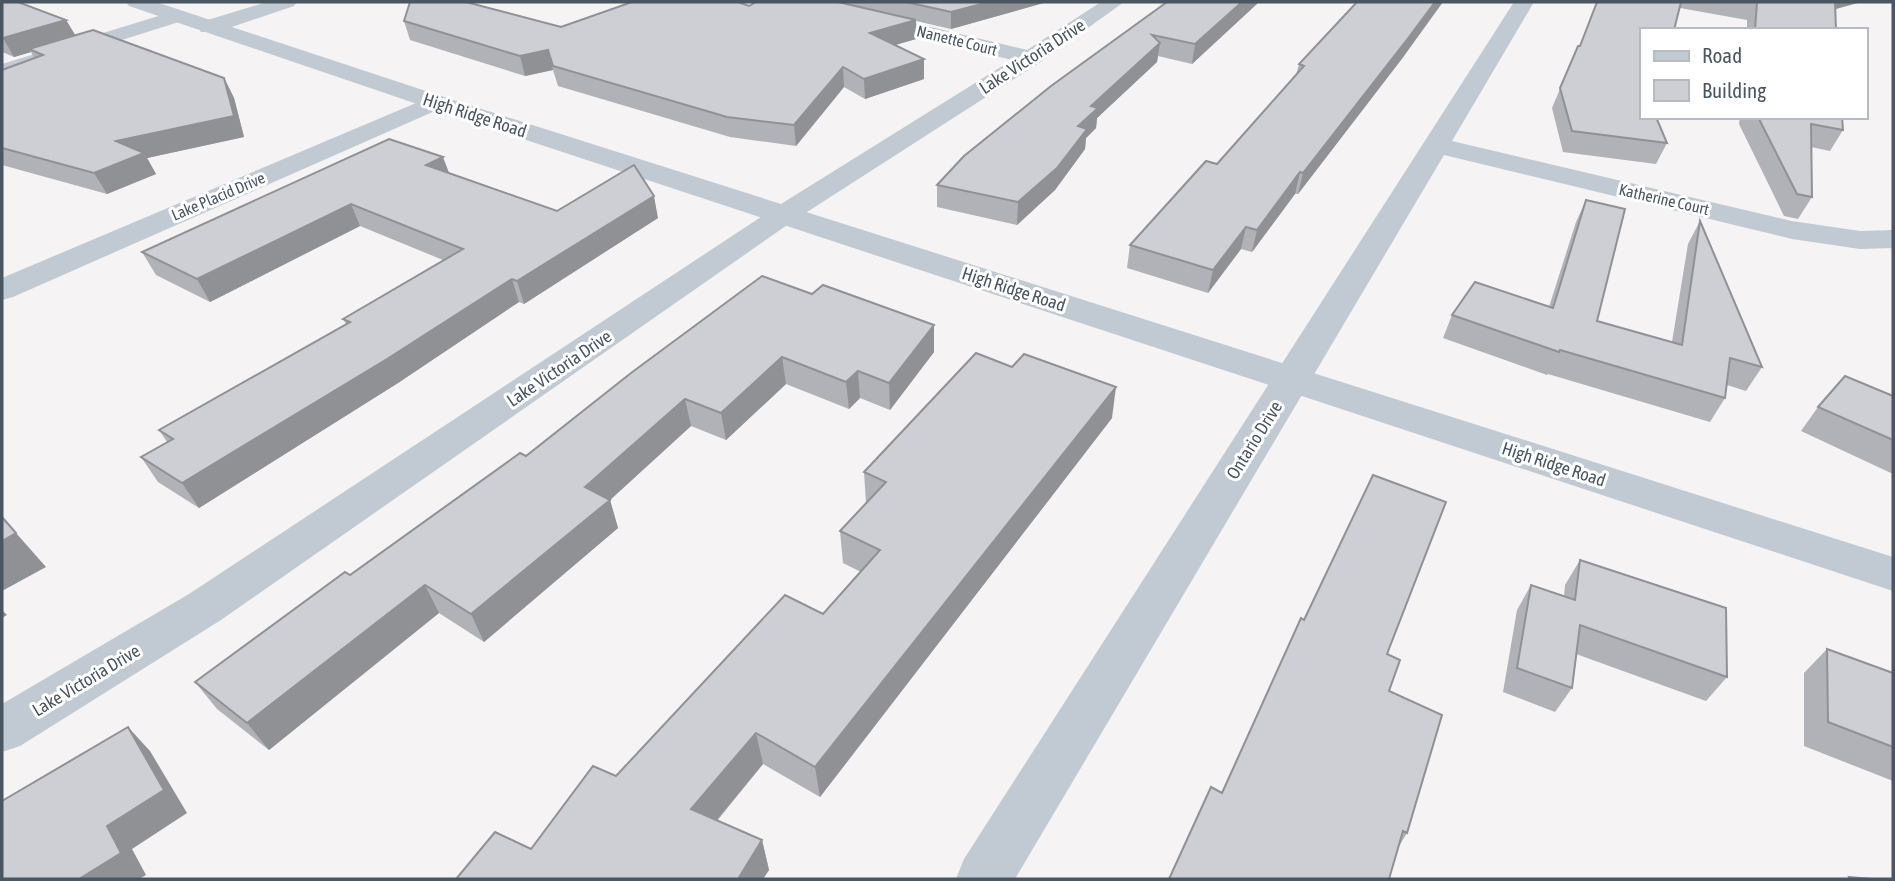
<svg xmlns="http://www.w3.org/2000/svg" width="1895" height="881" viewBox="0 0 1895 881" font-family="'Asap Condensed',sans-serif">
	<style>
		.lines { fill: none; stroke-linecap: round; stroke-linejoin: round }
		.minor { fill: #c1cad2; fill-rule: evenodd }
		.tertiary { fill: #c1cad2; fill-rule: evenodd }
		.wall { fill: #b0b2b7 }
		.shaded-wall { fill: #909195 }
		.building { fill: #cdcfd5; stroke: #909195; stroke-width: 2 }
		.labels { text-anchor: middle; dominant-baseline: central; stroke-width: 6; stroke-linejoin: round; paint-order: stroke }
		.far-street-label { font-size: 16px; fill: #4a5661; stroke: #fff }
		.street-label { font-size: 18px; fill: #4a5661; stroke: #fff }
	</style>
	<rect width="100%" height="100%" fill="#f5f3f3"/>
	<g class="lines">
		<g class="minor">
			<path d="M 267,2 L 297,2 L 294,6 L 217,32 L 201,32 L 198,27 L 201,22 Z"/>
			<path d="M 791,2 L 826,2 L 1027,50 L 1101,2 L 1124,2 L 1039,63 L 793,221 L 221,620 L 20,746 L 2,752 L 2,704 L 189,594 L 773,209 L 1012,60 L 794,6 Z"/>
			<path d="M 1514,2 L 1534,2 L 1452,141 L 1792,221 L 1860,231 L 1893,230 L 1893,248 L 1860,249 L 1792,239 L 1444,155 L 1015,879 L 956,879 L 964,859 Z"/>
			<path d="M 178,10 L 185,12 L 189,16 L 185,20 L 2,78 L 2,64 Z"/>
			<path d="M 435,95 L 444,97 L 447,102 L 444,107 L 13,297 L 2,300 L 2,278 Z"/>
		</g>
		<path class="tertiary" d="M 126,2 L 156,2 L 444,97 L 1893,557 L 1893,591 L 426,107 L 129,6 Z"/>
	</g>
	<g class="wall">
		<path d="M 2,2 L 66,20 L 75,35 L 224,78 L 234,98 L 244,137 L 147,158 L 156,174 L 107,194 L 2,165 L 2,70 L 34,58 L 31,52 L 14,57 L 2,52 Z"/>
		<path d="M 756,2 L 1047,2 L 951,29 L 916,21 L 916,39 L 895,45 L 924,59 L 924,79 L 865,99 L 844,87 L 796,146 L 730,137 L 558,86 L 553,70 L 525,76 L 410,40 L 404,21 L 561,27 L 749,6 Z"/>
		<path d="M 1167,2 L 1259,2 L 1192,64 L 1158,56 L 1157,62 L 1097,118 L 1096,128 L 1086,138 L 1085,149 L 1055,190 L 1017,225 L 937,207 L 937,185 Z"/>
		<path d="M 1597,2 L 1861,2 L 1835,9 L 1836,30 L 1747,30 L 1747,20 L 1680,8 L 1641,117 L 1667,143 L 1656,164 L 1563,152 L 1552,108 L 1578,46 L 1580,46 Z"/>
		<path d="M 1404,56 L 1298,194 L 1295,194 L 1252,252 L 1241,249 L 1208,293 L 1127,268 L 1130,245 L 1217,164 L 1296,75 L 1299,64 Z"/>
		<path d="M 1740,117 L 1842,117 L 1843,130 L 1830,151 L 1811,147 L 1812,197 L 1798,219 L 1784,216 L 1739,124 Z"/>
		<path d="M 449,173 L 557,211 L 658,218 L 524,304 L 519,302 L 398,383 L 199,508 L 158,482 L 141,457 L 167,442 L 159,430 L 346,324 L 343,319 L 443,260 L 360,226 L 210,302 L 156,275 L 142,252 Z"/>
		<path d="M 1586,200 L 1597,321 L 1672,342 L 1688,244 L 1700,221 L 1762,367 L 1746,391 L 1727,385 L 1725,398 L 1710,422 L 1548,374 L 1547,375 L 1443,338 L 1452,315 L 1549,307 L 1576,222 Z"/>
		<path d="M 762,276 L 934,352 L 890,410 L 860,398 L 849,409 L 786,384 L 726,440 L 691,426 L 610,500 L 618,528 L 484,642 L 439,613 L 269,750 L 217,709 L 195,682 L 526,456 Z"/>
		<path d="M 1893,396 L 1893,474 L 1801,431 L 1818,407 Z"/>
		<path d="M 1112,418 L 820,797 L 763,764 L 717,821 L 762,840 L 769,870 L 763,879 L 456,879 L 531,849 L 616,776 L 823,614 L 861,572 L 843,563 L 840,531 L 866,503 L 864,472 Z"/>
		<path d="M 1580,560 L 1727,677 L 1706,701 L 1576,654 L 1572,688 L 1555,712 L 1503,692 L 1517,610 L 1531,585 L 1564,596 L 1565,585 Z"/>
		<path d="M 1827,649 L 1893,673 L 1893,781 L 1804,746 L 1804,673 Z"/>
		<path d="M 1387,654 L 1389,691 L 1407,833 L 1398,848 L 1222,793 Z"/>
	</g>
	<g class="shaded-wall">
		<path d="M 989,2 L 1047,2 L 951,29 L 951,12 Z"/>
		<path d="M 1242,2 L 1259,2 L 1192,64 L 1195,44 Z"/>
		<path d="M 1435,2 L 1443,2 L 1404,56 L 1298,194 L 1303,173 Z"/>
		<path d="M 1831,2 L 1861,2 L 1825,12 Z"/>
		<path d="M 66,20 L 77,38 L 29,49 L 31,52 L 14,57 L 3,38 Z"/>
		<path d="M 916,20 L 916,39 L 871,52 L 870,33 Z"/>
		<path d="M 1160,43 L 1157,62 L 1097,118 L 1096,128 L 1086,138 L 1085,149 L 1055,190 L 1017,225 L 1018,202 L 1078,126 L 1091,106 Z"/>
		<path d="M 548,50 L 553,70 L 525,76 L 520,56 Z"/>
		<path d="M 924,59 L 924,79 L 865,99 L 864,79 Z"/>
		<path d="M 843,67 L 844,87 L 796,146 L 794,125 Z"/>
		<path d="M 224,78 L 234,98 L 244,137 L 147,158 L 156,174 L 107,194 L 94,173 L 116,141 Z"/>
		<path d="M 443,157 L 451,178 L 426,165 Z"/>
		<path d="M 1300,172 L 1295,194 L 1252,252 L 1257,230 Z"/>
		<path d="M 654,196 L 658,218 L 524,304 L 517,281 Z"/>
		<path d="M 351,204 L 360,226 L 210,302 L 197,279 Z"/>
		<path d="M 1246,227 L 1241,249 L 1208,293 L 1213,270 Z"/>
		<path d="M 512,279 L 519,302 L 398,383 L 199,508 L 182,483 Z"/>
		<path d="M 934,325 L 934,352 L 890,410 L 889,383 Z"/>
		<path d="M 782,357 L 786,384 L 726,440 L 721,413 Z"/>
		<path d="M 858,371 L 860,398 L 849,409 L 846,382 Z"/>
		<path d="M 1116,387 L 1112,418 L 820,797 L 815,767 Z"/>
		<path d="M 685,399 L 691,426 L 610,500 L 618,528 L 484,642 L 471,614 L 585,487 Z"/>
		<path d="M 16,533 L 46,567 L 2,591 L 2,541 Z"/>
		<path d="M 425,585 L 439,613 L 269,750 L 247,723 Z"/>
		<path d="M 2,610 L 7,615 L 2,618 Z"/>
		<path d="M 128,727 L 150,751 L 187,813 L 132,849 L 146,875 L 139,879 L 79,879 L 107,826 Z"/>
		<path d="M 756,733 L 763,764 L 701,839 L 691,809 Z"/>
		<path d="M 762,840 L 769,870 L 763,879 L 738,879 Z"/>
	</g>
	<g class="building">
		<path d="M 2,2 L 18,2 L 66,20 L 3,38 L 2,38 Z"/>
		<path d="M 410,2 L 466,2 L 561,27 L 632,2 L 738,2 L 749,6 L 756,2 L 838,2 L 916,20 L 870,33 L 924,59 L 864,79 L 843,67 L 794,125 L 727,117 L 553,66 L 548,50 L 520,56 L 404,21 Z"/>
		<path d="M 906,2 L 989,2 L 951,12 Z"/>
		<path d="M 1167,2 L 1242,2 L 1195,44 L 1152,35 L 1160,43 L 1091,106 L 1098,108 L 1078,126 L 1087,129 L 1057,168 L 1018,202 L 937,185 L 964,156 L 1051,86 Z"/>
		<path d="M 1357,2 L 1435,2 L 1409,37 L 1303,173 L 1300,172 L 1257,230 L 1246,227 L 1213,270 L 1130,245 L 1206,161 L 1217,164 L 1304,66 L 1299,64 Z"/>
		<path d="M 1597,2 L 1681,2 L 1674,30 L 1641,30 L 1641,117 L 1656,117 L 1667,143 L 1572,131 L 1560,88 L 1578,46 L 1580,46 Z"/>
		<path d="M 1755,2 L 1835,2 L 1836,30 L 1755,30 L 1757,2 Z"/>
		<path d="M 93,30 L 224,78 L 234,116 L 116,141 L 144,153 L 94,173 L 2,148 L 2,70 L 43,55 L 29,49 Z"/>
		<path d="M 1758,117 L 1842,117 L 1843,130 L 1811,124 L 1812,197 L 1797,194 Z"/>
		<path d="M 389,139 L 443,157 L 426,165 L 557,211 L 634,165 L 654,196 L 517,281 L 512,279 L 387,359 L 182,483 L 141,457 L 173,439 L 159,430 L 350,322 L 343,319 L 463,249 L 351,204 L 197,279 L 142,252 Z"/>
		<path d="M 1586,200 L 1625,209 L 1597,321 L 1682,345 L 1700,221 L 1762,367 L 1730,358 L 1725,398 L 1560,350 L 1559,352 L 1452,315 L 1475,282 L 1553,308 Z"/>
		<path d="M 762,276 L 812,294 L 823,285 L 934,325 L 889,383 L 858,371 L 846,382 L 782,357 L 721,413 L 685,399 L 585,487 L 610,500 L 471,614 L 425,585 L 247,723 L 195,682 L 345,572 L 350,575 L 520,453 L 526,456 L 631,373 Z"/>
		<path d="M 976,353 L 1012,367 L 1024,354 L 1116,387 L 815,767 L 756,733 L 691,809 L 762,840 L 738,879 L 456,879 L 495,832 L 531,849 L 593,766 L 616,776 L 785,595 L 823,614 L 880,550 L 840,531 L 886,482 L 864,472 Z"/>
		<path d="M 1845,376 L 1893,396 L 1893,440 L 1818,407 Z"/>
		<path d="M 1373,475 L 1446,502 L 1387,654 L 1400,660 L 1389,691 L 1442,715 L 1407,833 L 1403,831 L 1389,879 L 1169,879 L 1211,787 L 1222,793 L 1301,618 L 1304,620 Z"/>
		<path d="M 2,517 L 16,533 L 2,541 Z"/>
		<path d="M 1580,560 L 1726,608 L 1727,677 L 1580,625 L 1572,688 L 1517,668 L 1531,585 L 1575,600 Z"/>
		<path d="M 1827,649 L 1893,673 L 1893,747 L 1828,722 Z"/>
		<path d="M 128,727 L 164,790 L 107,826 L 121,853 L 79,879 L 2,879 L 2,801 Z"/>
		<path d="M 1849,877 L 1871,879 L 1850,879 Z"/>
	</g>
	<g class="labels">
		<g class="far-street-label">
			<text transform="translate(957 40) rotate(14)">Nanette Court</text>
			<text transform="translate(218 196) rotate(-23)">Lake Placid Drive</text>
			<text transform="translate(1664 199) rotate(13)">Katherine Court</text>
		</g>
		<g class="street-label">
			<text transform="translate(1032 56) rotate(-33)">Lake Victoria Drive</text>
			<text transform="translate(475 115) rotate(18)">High Ridge Road</text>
			<text transform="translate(1014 289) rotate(18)">High Ridge Road</text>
			<text transform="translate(559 368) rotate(-34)">Lake Victoria Drive</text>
			<text transform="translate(1254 440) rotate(-58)">Ontario Drive</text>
			<text transform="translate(1554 464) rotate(18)">High Ridge Road</text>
			<text transform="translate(86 680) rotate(-31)">Lake Victoria Drive</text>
		</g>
	</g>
	<rect width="1895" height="881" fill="none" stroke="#4a5661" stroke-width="7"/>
	<rect x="1640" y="28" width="228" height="91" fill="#ffffff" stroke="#b7bbc0" stroke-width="2"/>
	<rect x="1654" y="51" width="35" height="10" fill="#c1cad2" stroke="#b7bbc0" stroke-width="2"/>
	<text x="1702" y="63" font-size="21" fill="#4a5661">Road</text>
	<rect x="1654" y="80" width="35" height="21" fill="#cdcfd5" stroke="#b7bbc0" stroke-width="2"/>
	<text x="1702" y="98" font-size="21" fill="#4a5661">Building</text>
</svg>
